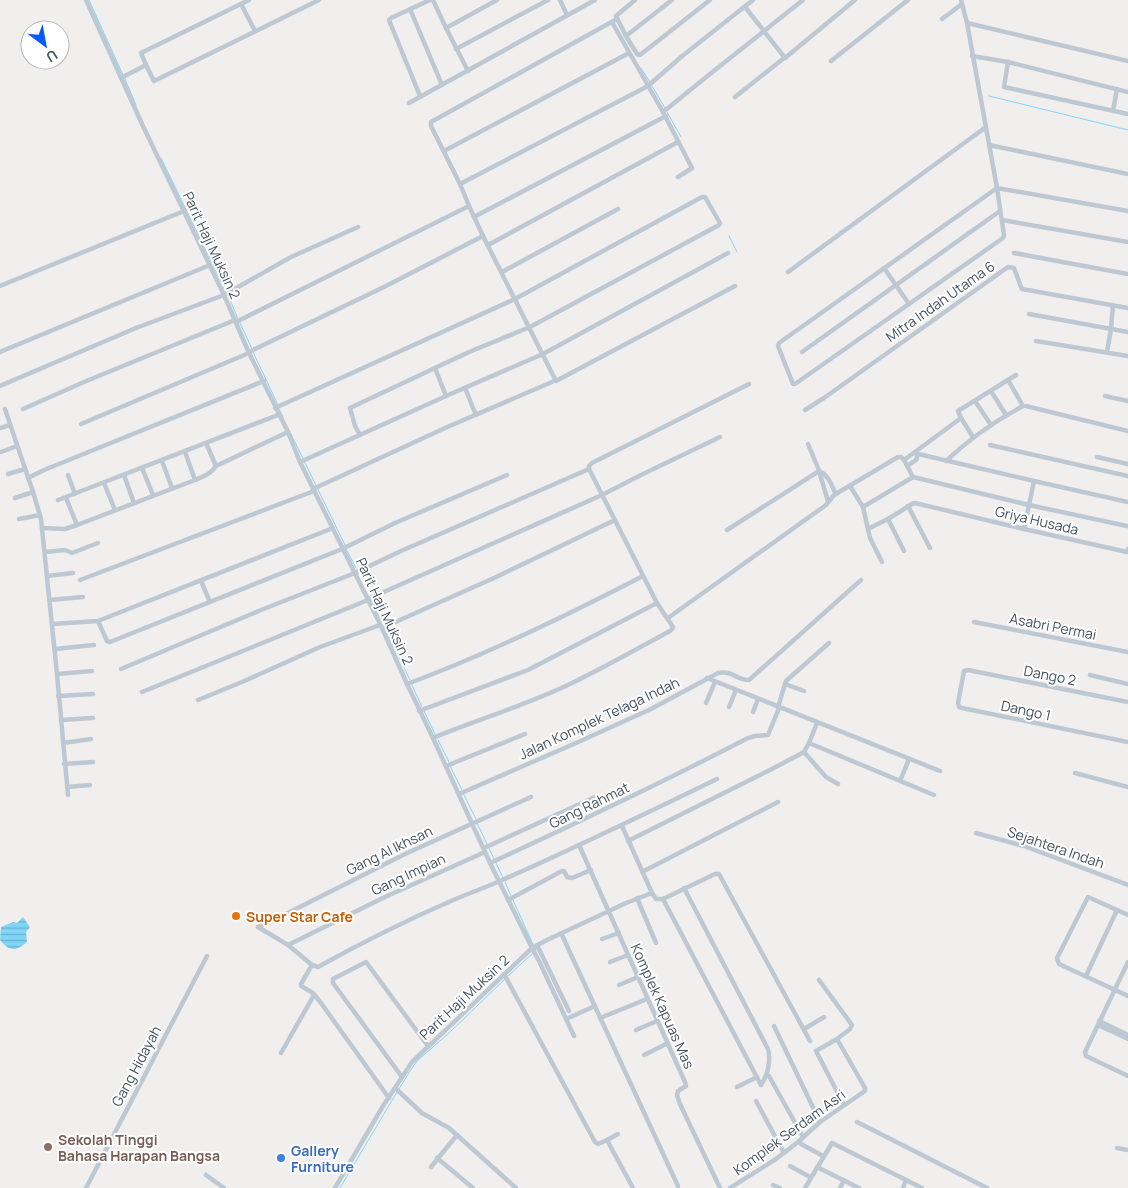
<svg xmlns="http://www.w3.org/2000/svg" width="1128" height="1188" viewBox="0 0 1128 1188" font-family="Manrope,sans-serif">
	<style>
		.water { fill: url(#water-rules) }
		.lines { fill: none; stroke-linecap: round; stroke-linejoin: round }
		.stream { stroke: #80d5f6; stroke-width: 1 }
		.minor { stroke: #bdc8d2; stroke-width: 4.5 }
		.food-dot { fill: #e8710a; stroke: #fff; stroke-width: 2 }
		.education-dot { fill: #8d6e63; stroke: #fff; stroke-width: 2 }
		.shop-dot { fill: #3f7fe0; stroke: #fff; stroke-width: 2 }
		.labels { text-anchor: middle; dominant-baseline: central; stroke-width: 4; stroke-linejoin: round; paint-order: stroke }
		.street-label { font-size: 14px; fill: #44505e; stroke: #fff }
		.food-label { font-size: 14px; font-weight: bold; fill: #c56008; stroke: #fff; text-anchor: start }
		.education-label { font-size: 14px; font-weight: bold; fill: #785e54; stroke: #fff; text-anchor: start }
		.shop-label { font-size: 14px; font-weight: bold; fill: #366cbe; stroke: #fff; text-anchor: start }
	</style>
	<defs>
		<pattern id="water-rules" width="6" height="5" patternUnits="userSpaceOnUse" patternTransform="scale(1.25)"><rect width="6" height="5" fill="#80d5f6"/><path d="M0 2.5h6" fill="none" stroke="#6aafca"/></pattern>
	</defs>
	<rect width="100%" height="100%" fill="#f1eeee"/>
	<path class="water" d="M 23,917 L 30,927 L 26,932 L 27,942 C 16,952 9,951 0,940 L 1,927 L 13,922 L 17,923 Z"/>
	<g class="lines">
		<g class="stream">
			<path d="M 89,0 L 123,75"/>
			<path d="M 641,68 L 650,82"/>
			<path d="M 125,79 L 136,105"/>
			<path d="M 652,86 L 665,108"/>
			<path d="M 989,96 L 1128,130"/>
			<path d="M 667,112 L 681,137"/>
			<path d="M 161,158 L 226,292"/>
			<path d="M 729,236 L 737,252"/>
			<path d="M 228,295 L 238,319"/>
			<path d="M 240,323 L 252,349"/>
			<path d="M 253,352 L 278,405"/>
			<path d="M 279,409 L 283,417"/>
			<path d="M 291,434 L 345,545"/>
			<path d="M 346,549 L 356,568"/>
			<path d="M 371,600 L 380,619"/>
			<path d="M 385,629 L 410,680"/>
			<path d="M 412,685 L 422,707"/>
			<path d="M 424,711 L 435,734"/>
			<path d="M 438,740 L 449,762"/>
			<path d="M 450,766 L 462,790"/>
			<path d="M 464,795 L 476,819"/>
			<path d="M 477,823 L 487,844"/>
			<path d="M 489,848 L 503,878"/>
			<path d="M 505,882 L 511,896"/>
			<path d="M 513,900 L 536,951"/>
			<path d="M 508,976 L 533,953"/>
			<path d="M 399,1089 L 410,1071 L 417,1061 L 449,1033 L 505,979"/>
			<path d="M 340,1188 L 397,1092"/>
		</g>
		<g class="minor">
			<path d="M 86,0 L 142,124 L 224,295 L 249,353 L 288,432 L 300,462 L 382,628 L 407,684 L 433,738 L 490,863 L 532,948 L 540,963 L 574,1036"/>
			<path d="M 433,0 L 446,28 L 468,71"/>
			<path d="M 560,0 L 567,15"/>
			<path d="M 635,0 L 616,16 L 626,36 L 672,0"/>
			<path d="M 961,0 L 967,23 L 997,188 L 779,343 L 778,346 L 793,384 L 795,384 L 1003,238 L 1004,235 L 997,188 L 1128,211"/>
			<path d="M 241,4 L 255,31"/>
			<path d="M 745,7 L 785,58 L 855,0"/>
			<path d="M 410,9 L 442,85"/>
			<path d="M 617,19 L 431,122 L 431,126 L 460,184 L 469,206 L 483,236 L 556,381 L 735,286"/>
			<path d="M 942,19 L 962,4"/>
			<path d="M 612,22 L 663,112"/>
			<path d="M 967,23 L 1128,61"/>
			<path d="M 446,28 L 497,0"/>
			<path d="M 626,36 L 637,54 L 640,55 L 710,0"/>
			<path d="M 456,49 L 548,0"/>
			<path d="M 972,56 L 1008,62 L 1128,92"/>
			<path d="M 831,61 L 908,0"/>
			<path d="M 1008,62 L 1004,87 L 1128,114"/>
			<path d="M 146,65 L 154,81 L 319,0"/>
			<path d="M 121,78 L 146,65 L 141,53 L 249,0"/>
			<path d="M 420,96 L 389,20 L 391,18 L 430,0"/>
			<path d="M 735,97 L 784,58"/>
			<path d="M 409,103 L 595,0"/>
			<path d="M 1113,111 L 1117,89"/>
			<path d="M 989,145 L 1128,174"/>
			<path d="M 444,151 L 629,53"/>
			<path d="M 678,177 L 692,168 L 663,112 L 715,70 L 803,0"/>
			<path d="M 460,184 L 648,86 L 681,57 L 753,0"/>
			<path d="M 474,217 L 666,116"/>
			<path d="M 1002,220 L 1128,242"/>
			<path d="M 488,245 L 678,142"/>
			<path d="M 1014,253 L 1128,274"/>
			<path d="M 884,268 L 909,304"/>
			<path d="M 502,272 L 618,209"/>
			<path d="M 788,272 L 986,127"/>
			<path d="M 0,286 L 184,211"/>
			<path d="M 1029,314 L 1128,332"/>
			<path d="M 236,322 L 469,206"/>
			<path d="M 1036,341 L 1128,356"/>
			<path d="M 0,352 L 210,265"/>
			<path d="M 802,352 L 1000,211"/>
			<path d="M 1107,352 L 1111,329 L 1113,305"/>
			<path d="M 435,368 L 446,396"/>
			<path d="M 0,386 L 136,328 L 224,295 L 291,257 L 358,227"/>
			<path d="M 465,388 L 476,415"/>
			<path d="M 991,391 L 1006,415"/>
			<path d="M 1105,396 L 1128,401"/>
			<path d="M 975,401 L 991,425"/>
			<path d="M 1026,406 L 1128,431"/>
			<path d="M 275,408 L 515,299 L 702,197 L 705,197 L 720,223 L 719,225 L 530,327 L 469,352 L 352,407 L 350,408 L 355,426 L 360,435"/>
			<path d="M 5,409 L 33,492 L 41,519 L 57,674 L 68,795"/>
			<path d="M 23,409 L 84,382 L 235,320"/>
			<path d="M 805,410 L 824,398 L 1008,267 L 1014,268 L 1021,287 L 1022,289 L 1128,308"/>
			<path d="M 961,418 L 973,437"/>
			<path d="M 81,424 L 249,353 L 251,351 L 384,287 L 483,236"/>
			<path d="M 0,428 L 10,425"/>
			<path d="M 206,443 L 216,466"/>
			<path d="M 808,444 L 818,468 L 828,501"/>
			<path d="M 990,445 L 1128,476"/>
			<path d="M 1,452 L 17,446"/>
			<path d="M 185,452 L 195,480"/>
			<path d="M 914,453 L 1034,481 L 1128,502"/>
			<path d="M 1097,457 L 1128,464"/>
			<path d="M 904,460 L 913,477 L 1029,505 L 1127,526"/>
			<path d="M 162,461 L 172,488"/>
			<path d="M 946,461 C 969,439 995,421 1023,406 L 1008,380"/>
			<path d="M 300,462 L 446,396 L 543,354 L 728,253"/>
			<path d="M 907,466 L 916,460 L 918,454"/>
			<path d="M 142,468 L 153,495"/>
			<path d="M 8,474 L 25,469"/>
			<path d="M 68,475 L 75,494"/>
			<path d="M 124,475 L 134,503"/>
			<path d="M 28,478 L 44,470 L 264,381"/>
			<path d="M 104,483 L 115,510"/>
			<path d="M 850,486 L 863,507 L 913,477"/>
			<path d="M 313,489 L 445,428 L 552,382"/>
			<path d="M 15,498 L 33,492"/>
			<path d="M 66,498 L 77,525"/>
			<path d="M 58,500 L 278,415"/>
			<path d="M 908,506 L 930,548"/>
			<path d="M 863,507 L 870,538 L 882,562"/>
			<path d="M 19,519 L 40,515"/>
			<path d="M 888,519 L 912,504 L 915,503 L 1024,529 L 1127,552 L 1128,549"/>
			<path d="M 42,528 L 65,529 L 77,525 L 195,480 C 204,476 211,474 216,466 L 288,432"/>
			<path d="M 868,529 L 888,519 L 904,551"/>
			<path d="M 1024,529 L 1034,481"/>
			<path d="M 727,530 L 819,471 C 829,475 831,485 836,494"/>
			<path d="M 45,552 L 65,550 L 72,553 L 98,543"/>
			<path d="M 47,576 L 73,573"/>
			<path d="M 80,580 L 314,491"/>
			<path d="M 201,581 L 210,602"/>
			<path d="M 368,599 L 602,495 L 641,475 L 720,437"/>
			<path d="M 49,600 L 83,597"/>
			<path d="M 668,618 L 826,505 L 834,495 L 898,457 L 901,457 L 904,460 L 961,418 L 958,411 L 1016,375"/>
			<path d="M 98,621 L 107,641 L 110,642 L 342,549 L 395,523 L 507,475"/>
			<path d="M 974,622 L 1128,652"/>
			<path d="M 52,624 L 98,621 L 333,528"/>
			<path d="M 382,628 L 494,578 L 615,520"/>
			<path d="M 55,649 L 94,645"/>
			<path d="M 121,669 L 261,610 L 355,573 L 401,551 L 589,469 L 589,466 L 592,463 L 749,384"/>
			<path d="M 57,674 L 92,671"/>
			<path d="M 1090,675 L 1128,684"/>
			<path d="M 707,678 L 940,771"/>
			<path d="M 407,684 C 488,654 566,616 643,576"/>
			<path d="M 785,684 L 804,691"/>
			<path d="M 142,692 L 368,600"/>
			<path d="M 58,696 L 93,694"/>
			<path d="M 198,700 L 242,682 L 320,647 L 380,625"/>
			<path d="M 1128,702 L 968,670 L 964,671 L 958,703 L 959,707 L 962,708 L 1128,742"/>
			<path d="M 706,703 L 715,682"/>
			<path d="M 729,707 L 736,690"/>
			<path d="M 778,707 L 786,681 L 829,643"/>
			<path d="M 419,711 L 528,670 L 657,603"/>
			<path d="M 753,712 L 758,699"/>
			<path d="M 61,720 L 93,718"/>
			<path d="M 817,723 L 809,743 L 934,795"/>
			<path d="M 433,738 C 479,719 527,705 572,683 C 605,667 637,649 670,631 L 673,628 L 673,627 L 657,603 L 589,469"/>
			<path d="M 63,743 L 91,739"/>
			<path d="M 804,752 L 826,777 L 838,784"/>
			<path d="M 64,764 L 93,762"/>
			<path d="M 446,766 L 525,734"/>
			<path d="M 1075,773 L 1128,787"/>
			<path d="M 900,781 L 909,759"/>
			<path d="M 67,787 L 90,785"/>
			<path d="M 459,794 L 576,743 L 651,709 L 718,673 C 733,670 736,680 749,680 L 861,580"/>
			<path d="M 976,833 L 1024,846 L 1128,885"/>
			<path d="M 628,841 L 772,769 L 804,752 L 809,743"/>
			<path d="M 579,845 L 685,1082 L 686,1086 L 678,1091 L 677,1095 L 680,1104 L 720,1188"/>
			<path d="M 484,848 L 595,797"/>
			<path d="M 490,863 C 577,823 663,782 748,738 L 755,736 L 768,735 L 779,708"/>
			<path d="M 642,872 L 778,802"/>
			<path d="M 684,888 L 768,1049 C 771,1060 768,1075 761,1085"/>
			<path d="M 652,893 L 656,899 L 663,899 L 715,874 L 719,874 L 810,1041"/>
			<path d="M 637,898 L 656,943"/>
			<path d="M 663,899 L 761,1085"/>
			<path d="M 508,900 L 562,871 L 564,871 L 567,877 L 572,878 L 591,870"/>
			<path d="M 1128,915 L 1088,897 L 1057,958 L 1059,964 L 1128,996"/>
			<path d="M 258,927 L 268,923 L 405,854 L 531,797"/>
			<path d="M 258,927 L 288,945 L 312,965"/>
			<path d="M 561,933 L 678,1186"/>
			<path d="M 602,939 L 619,933"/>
			<path d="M 288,945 L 385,897 L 485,852"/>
			<path d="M 537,945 L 569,1011"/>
			<path d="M 610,962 L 628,955"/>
			<path d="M 1128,962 L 1085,1052 L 1086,1056 L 1128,1076"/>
			<path d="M 504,974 L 595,1142 L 598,1144 L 607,1140 L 633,1188"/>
			<path d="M 1086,976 L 1117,910"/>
			<path d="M 819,980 L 852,1025 L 850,1029 L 837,1039"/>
			<path d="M 619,985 L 638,977"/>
			<path d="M 600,1018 L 647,999"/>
			<path d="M 566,1019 L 595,1006"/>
			<path d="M 1099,1021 L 1128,1035"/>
			<path d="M 1098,1025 L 1128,1039"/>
			<path d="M 774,1026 L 820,1122"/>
			<path d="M 804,1029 L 824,1017"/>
			<path d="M 636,1030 L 657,1021"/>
			<path d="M 281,1053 L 314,995"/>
			<path d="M 644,1055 L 668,1043"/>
			<path d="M 769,1076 L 803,1137"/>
			<path d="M 402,1077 L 333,983 L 333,979 L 366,962 L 428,1046"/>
			<path d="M 737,1087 L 757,1077"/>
			<path d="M 395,1088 L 422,1113 L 449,1128 L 516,1188"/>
			<path d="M 389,1098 L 321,1003 L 313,993 L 301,986 L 301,984 L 312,965 L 318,967 C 361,943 405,921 451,901 C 467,894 484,888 500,881 C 573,849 645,814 717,779"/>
			<path d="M 756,1101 L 784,1153"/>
			<path d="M 857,1122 L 987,1188"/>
			<path d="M 607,1140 L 618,1134"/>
			<path d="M 801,1144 L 823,1156"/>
			<path d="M 1117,1148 L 1128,1150"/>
			<path d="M 437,1158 L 473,1188"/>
			<path d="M 790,1166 L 810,1177"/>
			<path d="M 431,1167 L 457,1135"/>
			<path d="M 817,1167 L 859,1188"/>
			<path d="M 206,1175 L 224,1188"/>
			<path d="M 773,1185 L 780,1188"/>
			<path d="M 86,1188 L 207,956"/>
			<path d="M 335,1188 L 383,1106 L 412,1062 L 532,948 L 547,940 L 626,903 L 652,893 L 622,826"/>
			<path d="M 730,1188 L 776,1159 L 798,1142 L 820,1122 L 865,1091 L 865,1088 L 837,1039 L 816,1051 L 844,1105"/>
			<path d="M 805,1188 L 832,1143 L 922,1188"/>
			<path d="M 840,1188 L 844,1180"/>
			<path d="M 903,1188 L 906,1180"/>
		</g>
	</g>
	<circle class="food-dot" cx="236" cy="916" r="5"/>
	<circle class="education-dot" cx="48" cy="1147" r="5"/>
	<circle class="shop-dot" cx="281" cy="1158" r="5"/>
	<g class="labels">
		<g class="street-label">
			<text transform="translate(212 245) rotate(65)">Parit Haji Muksin 2</text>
			<text transform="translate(940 301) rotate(-35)">Mitra Indah Utama 6</text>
			<text transform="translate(1037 520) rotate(13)">Griya Husada</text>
			<text transform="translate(385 611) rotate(65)">Parit Haji Muksin 2</text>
			<text transform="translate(1053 626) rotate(11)">Asabri Permai</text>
			<text transform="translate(1050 675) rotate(11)">Dango 2</text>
			<text transform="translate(1026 710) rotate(12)">Dango 1</text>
			<text transform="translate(599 718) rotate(-25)">Jalan Komplek Telaga Indah</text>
			<text transform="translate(589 805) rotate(-26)">Gang Rahmat</text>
			<text transform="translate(1056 847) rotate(19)">Sejahtera Indah</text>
			<text transform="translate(389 850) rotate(-26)">Gang Al Ikhsan</text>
			<text transform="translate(408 874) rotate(-25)">Gang Impian</text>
			<text transform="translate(464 997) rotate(-43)">Parit Haji Muksin 2</text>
			<text transform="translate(663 1006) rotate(66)">Komplek Kapuas Mas</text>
			<text transform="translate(136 1066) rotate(-62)">Gang Hidayah</text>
			<text transform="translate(789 1132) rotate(-36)">Komplek Serdam Asri</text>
		</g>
		<g class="food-label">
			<text x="246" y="916">Super Star Cafe</text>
		</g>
		<g class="education-label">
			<text x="58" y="1139">Sekolah Tinggi<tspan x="58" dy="16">Bahasa Harapan Bangsa</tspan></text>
		</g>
		<g class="shop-label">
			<text x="291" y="1150">Gallery<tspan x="291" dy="16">Furniture</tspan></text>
		</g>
	</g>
	<g transform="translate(45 45) rotate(148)"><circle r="24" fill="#ffffff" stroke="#b4b9bf"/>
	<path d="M0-4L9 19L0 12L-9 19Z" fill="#045cf5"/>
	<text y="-8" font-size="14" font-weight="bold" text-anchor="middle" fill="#44505e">U</text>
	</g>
</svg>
